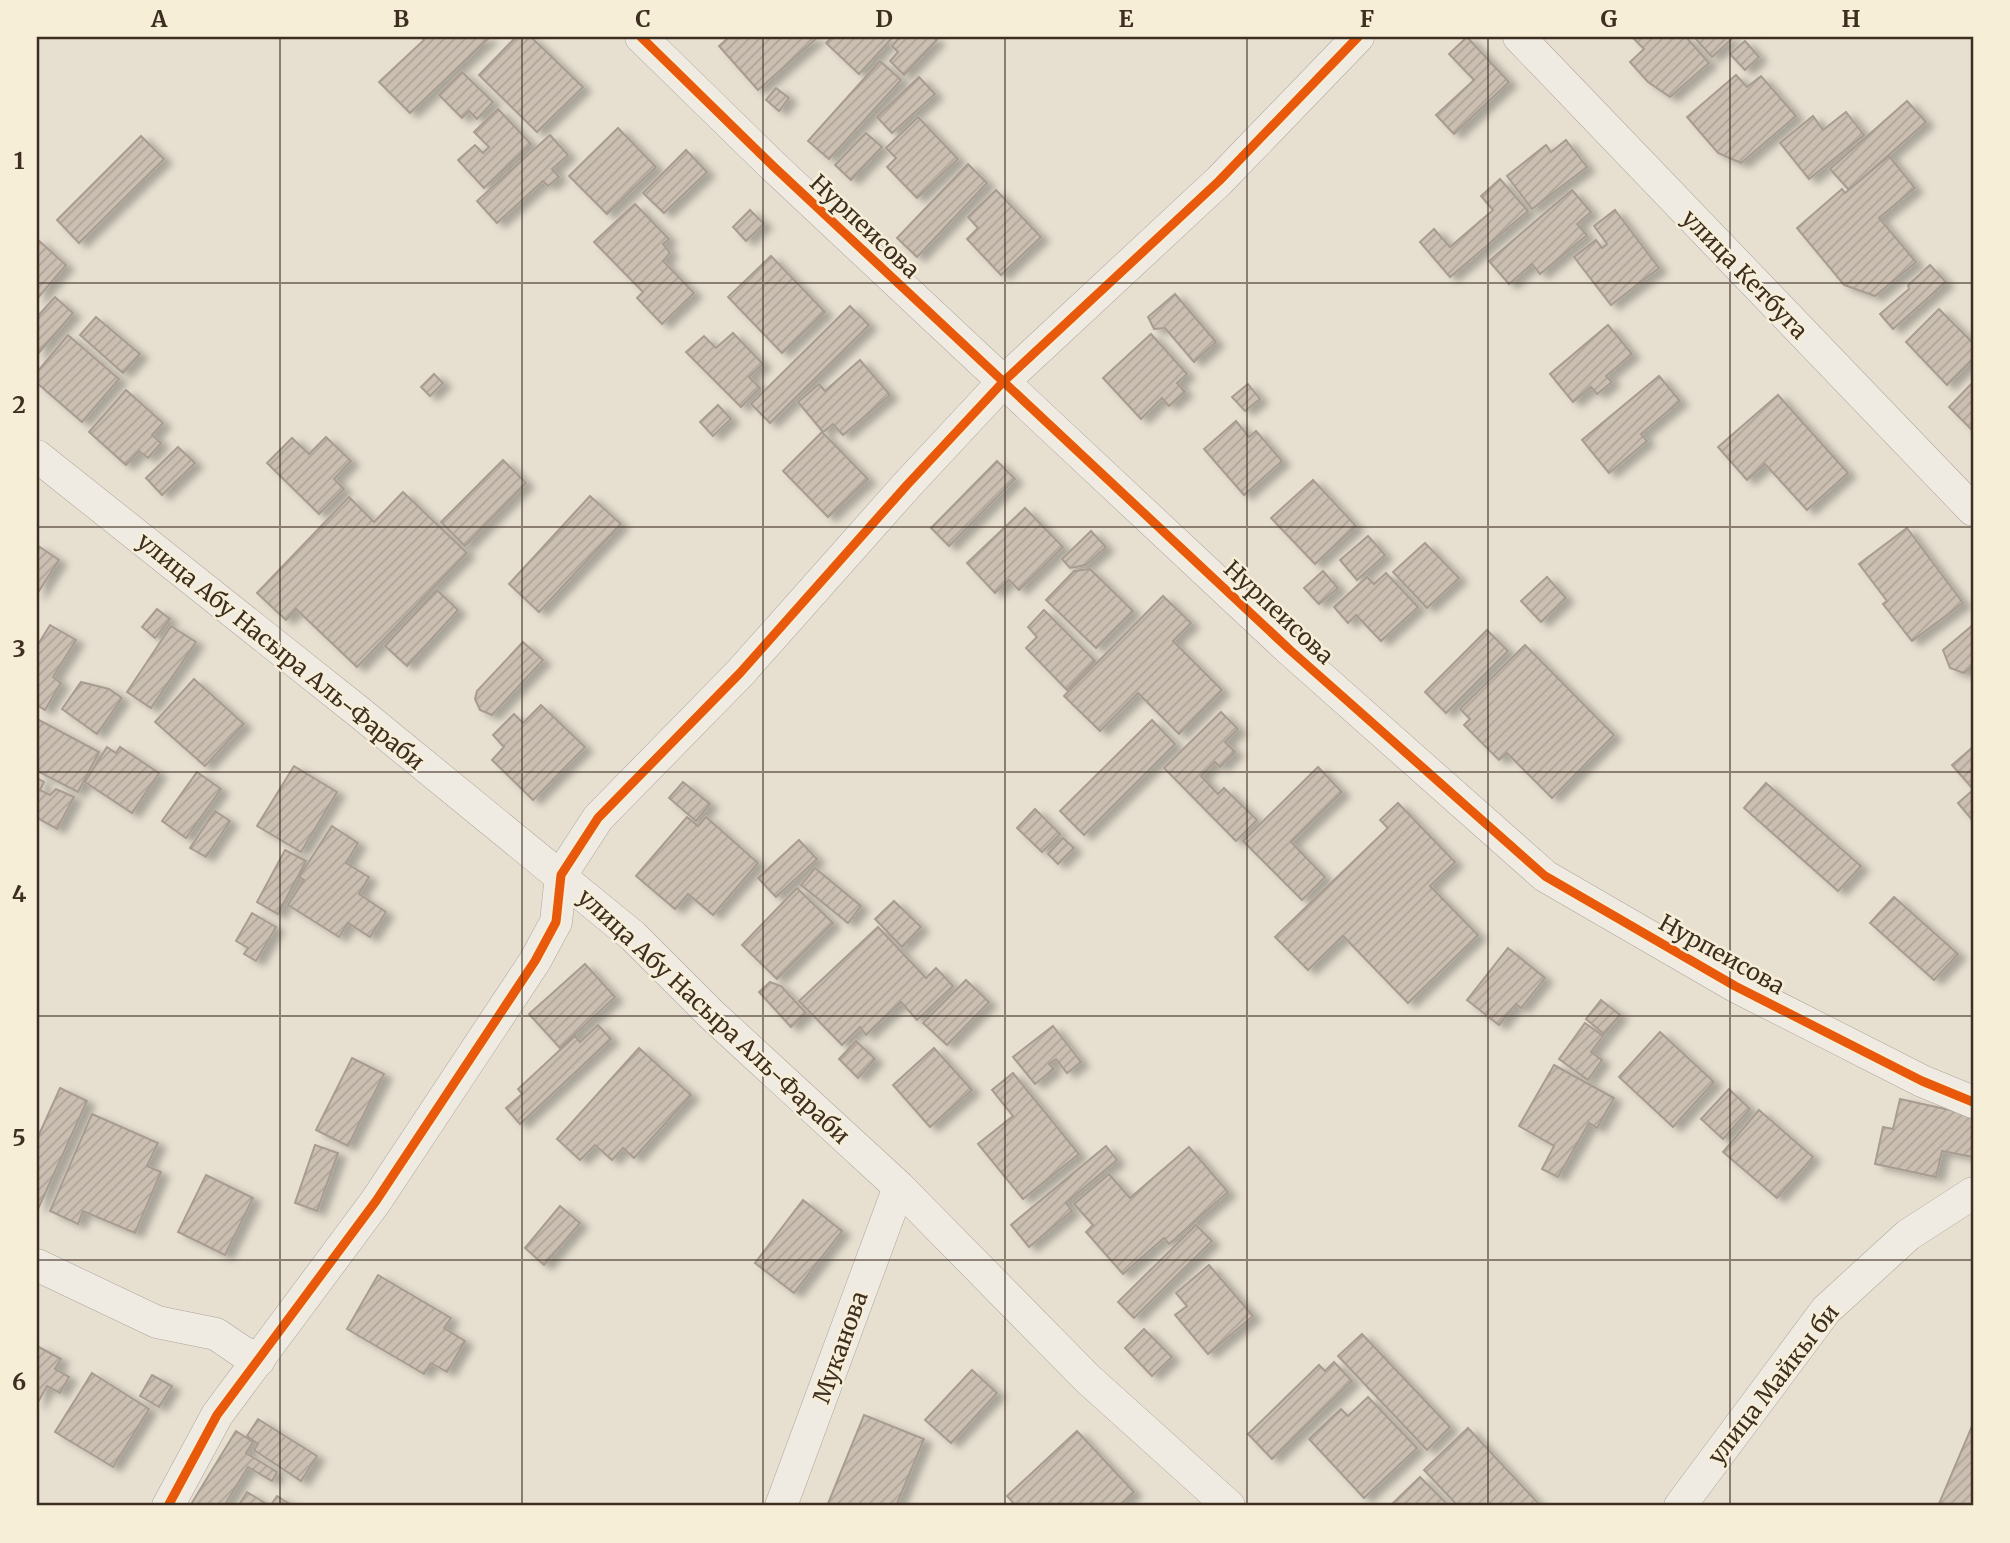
<svg xmlns="http://www.w3.org/2000/svg" width="2010" height="1543" viewBox="0 0 2010 1543" font-family="Merriweather,serif">
	<style>
		.building { fill: url(#building-hatch); stroke: #a89c90; stroke-width: 2; filter: url(#shadow) }
		.lines { fill: none; stroke-linecap: round; stroke-linejoin: round }
		.street-casing { stroke: #ada599; stroke-width: 33 }
		.street { stroke: #efebe3; stroke-width: 32 }
		.cycleway-casing { stroke: #f7eed8; stroke-width: 13 }
		.cycleway { stroke: #e8590c; stroke-width: 9 }
		.grid { fill: none; stroke: #3d2e20; stroke-width: 2; stroke-opacity: 0.55 }
		.labels { text-anchor: middle; dominant-baseline: central; stroke-width: 5; stroke-linejoin: round; paint-order: stroke }
		.street-label { font-size: 23px; fill: #3d2e20; stroke: #f7eed8 }
		.neatline { fill: none; stroke: #3d2e20; stroke-width: 2.5 }
		.grid-label { font-size: 23px; text-anchor: middle; font-weight: bold; fill: #3d2e20 }
	</style>
	<defs>
		<pattern id="building-hatch" width="6" height="6" patternUnits="userSpaceOnUse" patternTransform="scale(1.75)"><rect width="6" height="6" fill="#cbbfb2"/><path d="M-1 1l2-2M0 6l6-6M5 7l2-2" fill="none" stroke="#afa499"/></pattern>
		<filter id="shadow"><feDropShadow dx="8" dy="4.5" stdDeviation="3.5" flood-color="#0004"/></filter>
	</defs>
	<rect width="100%" height="100%" fill="#e7e0d1"/>
	<g class="building">
		<path d="M 421,37 L 490,37 L 410,113 L 379,82 L 424,40 Z"/>
		<path d="M 516,37 L 531,37 L 583,87 L 537,132 L 479,75 Z"/>
		<path d="M 729,37 L 818,37 L 758,90 L 719,46 Z"/>
		<path d="M 832,37 L 893,37 L 859,74 L 826,43 Z"/>
		<path d="M 900,37 L 933,37 L 937,40 L 904,75 L 890,61 L 898,52 L 892,46 Z"/>
		<path d="M 1467,37 L 1509,82 L 1454,134 L 1436,115 L 1474,80 L 1449,54 Z"/>
		<path d="M 1632,37 L 1686,37 L 1709,63 L 1670,97 L 1648,82 L 1630,62 L 1644,49 Z"/>
		<path d="M 1694,37 L 1734,37 L 1712,57 Z"/>
		<path d="M 1745,41 L 1759,57 L 1745,70 L 1730,54 Z"/>
		<path d="M 880,61 L 901,80 L 829,159 L 808,141 Z"/>
		<path d="M 462,72 L 493,102 L 477,119 L 469,111 L 462,118 L 439,95 Z"/>
		<path d="M 1736,75 L 1747,87 L 1761,76 L 1796,116 L 1741,163 L 1718,153 L 1687,117 Z"/>
		<path d="M 919,77 L 935,94 L 892,133 L 877,117 Z"/>
		<path d="M 776,88 L 789,98 L 779,111 L 766,100 Z"/>
		<path d="M 1907,101 L 1926,122 L 1849,190 L 1830,169 Z"/>
		<path d="M 498,109 L 531,144 L 484,188 L 458,160 L 475,145 L 483,153 L 489,147 L 474,132 Z"/>
		<path d="M 1846,112 L 1864,135 L 1809,179 L 1780,143 L 1813,116 L 1823,130 Z"/>
		<path d="M 918,117 L 958,159 L 917,198 L 887,167 L 896,158 L 886,148 Z"/>
		<path d="M 618,128 L 656,167 L 607,214 L 569,176 Z"/>
		<path d="M 866,133 L 882,147 L 851,180 L 835,165 Z"/>
		<path d="M 550,135 L 568,155 L 552,169 L 559,177 L 548,186 L 543,181 L 497,223 L 477,201 Z"/>
		<path d="M 141,136 L 164,159 L 79,243 L 57,220 Z"/>
		<path d="M 1566,140 L 1587,167 L 1532,209 L 1507,176 L 1546,145 L 1551,152 Z"/>
		<path d="M 686,150 L 707,172 L 664,213 L 643,193 Z"/>
		<path d="M 1889,156 L 1915,188 L 1879,218 L 1916,262 L 1875,296 L 1844,285 L 1797,228 L 1842,189 L 1845,193 Z"/>
		<path d="M 968,164 L 987,183 L 917,257 L 897,238 Z"/>
		<path d="M 1500,179 L 1528,211 L 1450,277 L 1420,242 L 1434,229 L 1450,247 L 1493,210 L 1481,196 Z"/>
		<path d="M 996,190 L 1041,237 L 1001,275 L 967,239 L 978,228 L 968,217 Z"/>
		<path d="M 1572,190 L 1591,212 L 1577,224 L 1587,235 L 1540,274 L 1532,264 L 1509,284 L 1489,261 Z"/>
		<path d="M 635,204 L 669,239 L 663,244 L 670,253 L 663,261 L 694,293 L 662,324 L 637,298 L 643,292 L 594,242 Z"/>
		<path d="M 750,210 L 764,224 L 746,241 L 733,227 Z"/>
		<path d="M 1615,210 L 1659,268 L 1611,305 L 1574,257 L 1596,240 L 1602,248 L 1607,244 L 1594,226 Z"/>
		<path d="M 37,239 L 66,265 L 37,299 Z"/>
		<path d="M 771,256 L 825,312 L 782,353 L 728,297 Z"/>
		<path d="M 1930,265 L 1946,282 L 1893,329 L 1880,314 L 1909,289 L 1908,285 Z"/>
		<path d="M 1175,294 L 1216,342 L 1194,362 L 1165,328 L 1154,329 L 1148,317 Z"/>
		<path d="M 55,297 L 73,313 L 37,355 L 37,317 Z"/>
		<path d="M 850,306 L 869,325 L 770,423 L 751,404 Z"/>
		<path d="M 1939,309 L 1973,343 L 1973,359 L 1947,385 L 1906,342 Z"/>
		<path d="M 96,317 L 140,354 L 123,373 L 80,335 Z"/>
		<path d="M 1608,325 L 1632,354 L 1606,376 L 1612,382 L 1597,394 L 1591,387 L 1573,402 L 1550,374 Z"/>
		<path d="M 733,333 L 763,364 L 749,377 L 760,388 L 741,407 L 686,352 L 704,336 L 716,348 Z"/>
		<path d="M 1151,334 L 1187,374 L 1177,383 L 1185,392 L 1169,406 L 1162,398 L 1141,419 L 1103,378 Z"/>
		<path d="M 68,335 L 119,379 L 82,422 L 37,383 L 37,372 Z"/>
		<path d="M 860,360 L 890,395 L 843,435 L 833,424 L 823,432 L 798,402 L 819,384 L 825,391 Z"/>
		<path d="M 434,374 L 443,383 L 430,396 L 421,387 Z"/>
		<path d="M 1659,376 L 1680,401 L 1641,434 L 1647,441 L 1609,473 L 1582,440 Z"/>
		<path d="M 1973,382 L 1973,431 L 1949,407 Z"/>
		<path d="M 1248,384 L 1260,399 L 1245,411 L 1232,397 Z"/>
		<path d="M 126,390 L 163,423 L 152,435 L 161,443 L 148,458 L 139,451 L 126,465 L 89,432 Z"/>
		<path d="M 1778,395 L 1848,473 L 1807,510 L 1765,464 L 1747,480 L 1718,447 Z"/>
		<path d="M 718,405 L 731,419 L 713,436 L 700,422 Z"/>
		<path d="M 1236,421 L 1249,437 L 1256,431 L 1282,461 L 1244,495 L 1204,449 Z"/>
		<path d="M 822,432 L 868,479 L 828,517 L 783,471 Z"/>
		<path d="M 326,437 L 351,461 L 334,479 L 344,489 L 319,514 L 267,463 L 292,438 L 309,454 Z"/>
		<path d="M 178,447 L 195,463 L 162,495 L 146,478 Z"/>
		<path d="M 503,460 L 526,483 L 465,546 L 441,522 Z"/>
		<path d="M 997,461 L 1015,479 L 949,546 L 931,528 Z"/>
		<path d="M 1313,480 L 1356,526 L 1315,564 L 1271,518 Z"/>
		<path d="M 403,492 L 467,553 L 357,667 L 296,609 L 286,620 L 257,593 L 349,497 L 374,522 Z"/>
		<path d="M 590,496 L 621,524 L 539,612 L 509,584 Z"/>
		<path d="M 1025,508 L 1063,547 L 1019,590 L 1009,580 L 995,593 L 967,563 Z"/>
		<path d="M 1907,528 L 1963,603 L 1912,641 L 1883,604 L 1887,601 L 1859,564 Z"/>
		<path d="M 1091,531 L 1106,547 L 1086,565 L 1070,568 L 1062,559 Z"/>
		<path d="M 1368,536 L 1385,555 L 1357,580 L 1340,560 Z"/>
		<path d="M 1425,543 L 1459,578 L 1427,608 L 1393,572 Z"/>
		<path d="M 37,545 L 59,560 L 37,594 Z"/>
		<path d="M 1090,569 L 1133,611 L 1096,648 L 1046,600 L 1074,571 Z"/>
		<path d="M 1323,571 L 1338,588 L 1319,604 L 1304,588 Z"/>
		<path d="M 1386,573 L 1418,607 L 1381,641 L 1356,615 L 1348,623 L 1334,607 L 1367,577 L 1374,584 Z"/>
		<path d="M 1547,577 L 1566,598 L 1541,622 L 1521,601 Z"/>
		<path d="M 437,590 L 458,610 L 407,666 L 385,646 Z"/>
		<path d="M 1163,596 L 1191,623 L 1173,641 L 1222,690 L 1179,734 L 1138,693 L 1100,731 L 1064,696 Z"/>
		<path d="M 157,609 L 170,619 L 155,638 L 142,627 Z"/>
		<path d="M 1044,610 L 1095,661 L 1067,690 L 1026,648 L 1037,637 L 1028,627 Z"/>
		<path d="M 50,625 L 76,640 L 53,677 L 61,683 L 45,710 L 37,705 L 37,646 Z"/>
		<path d="M 1973,625 L 1973,666 L 1964,673 L 1950,668 L 1943,650 Z"/>
		<path d="M 171,626 L 196,642 L 151,708 L 127,692 Z"/>
		<path d="M 1487,630 L 1508,651 L 1446,713 L 1425,692 Z"/>
		<path d="M 523,642 L 543,660 L 492,715 L 480,710 L 475,699 L 477,691 Z"/>
		<path d="M 1525,645 L 1614,735 L 1552,798 L 1507,753 L 1499,760 L 1464,725 L 1470,719 L 1460,709 Z"/>
		<path d="M 194,679 L 244,724 L 205,766 L 155,722 Z"/>
		<path d="M 81,682 L 109,689 L 122,698 L 97,734 L 62,709 Z"/>
		<path d="M 541,705 L 585,747 L 533,800 L 492,760 L 504,747 L 493,735 L 514,714 L 523,723 Z"/>
		<path d="M 1221,712 L 1238,729 L 1225,742 L 1235,752 L 1220,767 L 1215,762 L 1201,776 L 1218,794 L 1224,788 L 1257,820 L 1236,841 L 1164,768 Z"/>
		<path d="M 37,719 L 99,752 L 78,792 L 37,771 Z"/>
		<path d="M 1152,720 L 1175,744 L 1084,835 L 1060,811 Z"/>
		<path d="M 107,747 L 116,753 L 120,747 L 159,773 L 132,813 L 85,782 Z"/>
		<path d="M 1973,747 L 1973,789 L 1952,765 Z"/>
		<path d="M 294,766 L 337,792 L 301,852 L 257,826 Z"/>
		<path d="M 1318,767 L 1342,792 L 1291,842 L 1325,877 L 1302,900 L 1243,841 Z"/>
		<path d="M 197,772 L 221,789 L 186,838 L 162,821 Z"/>
		<path d="M 37,778 L 44,782 L 40,790 L 50,795 L 56,789 L 74,797 L 57,829 L 37,818 Z"/>
		<path d="M 683,782 L 710,804 L 696,821 L 669,798 Z"/>
		<path d="M 1766,783 L 1861,866 L 1838,891 L 1744,808 Z"/>
		<path d="M 1973,790 L 1973,821 L 1958,803 Z"/>
		<path d="M 1398,803 L 1455,862 L 1430,886 L 1478,935 L 1408,1003 L 1343,936 L 1308,970 L 1275,937 L 1388,828 L 1380,820 Z"/>
		<path d="M 1035,809 L 1060,834 L 1042,852 L 1017,828 Z"/>
		<path d="M 215,811 L 230,821 L 206,857 L 190,848 Z"/>
		<path d="M 687,817 L 698,826 L 706,817 L 758,863 L 713,915 L 688,894 L 675,909 L 636,876 Z"/>
		<path d="M 332,826 L 358,843 L 346,863 L 369,877 L 359,894 L 386,912 L 370,937 L 348,923 L 339,937 L 288,905 L 304,880 L 299,877 Z"/>
		<path d="M 1063,838 L 1074,848 L 1058,864 L 1048,854 Z"/>
		<path d="M 799,840 L 817,859 L 776,897 L 758,878 Z"/>
		<path d="M 285,850 L 306,861 L 278,914 L 257,902 Z"/>
		<path d="M 815,868 L 861,906 L 848,923 L 801,885 Z"/>
		<path d="M 797,888 L 833,923 L 777,979 L 742,945 Z"/>
		<path d="M 1894,897 L 1958,954 L 1934,980 L 1870,923 Z"/>
		<path d="M 894,901 L 921,927 L 902,947 L 875,919 Z"/>
		<path d="M 252,913 L 276,927 L 256,961 L 244,954 L 248,948 L 236,941 Z"/>
		<path d="M 878,927 L 926,978 L 936,968 L 953,986 L 917,1020 L 901,1002 L 866,1035 L 860,1027 L 842,1045 L 799,1001 Z"/>
		<path d="M 1508,948 L 1545,978 L 1521,1008 L 1516,1004 L 1499,1025 L 1467,1000 Z"/>
		<path d="M 585,964 L 615,997 L 560,1048 L 529,1014 Z"/>
		<path d="M 966,980 L 989,1002 L 947,1045 L 923,1023 Z"/>
		<path d="M 770,982 L 781,986 L 806,1013 L 791,1027 L 759,992 Z"/>
		<path d="M 1601,1000 L 1620,1015 L 1604,1034 L 1586,1019 Z"/>
		<path d="M 1585,1023 L 1603,1036 L 1591,1052 L 1602,1060 L 1588,1080 L 1559,1059 Z"/>
		<path d="M 598,1025 L 611,1039 L 520,1124 L 506,1108 L 522,1094 L 518,1089 L 575,1036 L 580,1042 Z"/>
		<path d="M 1053,1026 L 1081,1062 L 1067,1073 L 1056,1059 L 1049,1064 L 1054,1069 L 1035,1084 L 1013,1057 Z"/>
		<path d="M 1660,1032 L 1714,1082 L 1673,1127 L 1619,1077 Z"/>
		<path d="M 856,1041 L 875,1059 L 858,1078 L 839,1059 Z"/>
		<path d="M 639,1048 L 691,1095 L 634,1158 L 623,1148 L 612,1160 L 595,1145 L 580,1160 L 557,1139 Z"/>
		<path d="M 934,1048 L 972,1090 L 930,1127 L 893,1085 Z"/>
		<path d="M 352,1058 L 384,1074 L 348,1146 L 316,1130 Z"/>
		<path d="M 1554,1065 L 1614,1098 L 1597,1128 L 1589,1123 L 1558,1177 L 1542,1169 L 1554,1146 L 1519,1126 Z"/>
		<path d="M 1013,1073 L 1079,1154 L 1023,1199 L 978,1144 L 1013,1116 L 992,1090 Z"/>
		<path d="M 60,1088 L 87,1101 L 38,1209 L 37,1139 Z"/>
		<path d="M 1729,1089 L 1750,1109 L 1723,1139 L 1701,1119 Z"/>
		<path d="M 1900,1099 L 1973,1115 L 1973,1157 L 1942,1151 L 1936,1177 L 1875,1164 L 1883,1127 L 1893,1129 Z"/>
		<path d="M 1759,1110 L 1813,1157 L 1777,1198 L 1723,1152 Z"/>
		<path d="M 92,1114 L 158,1143 L 147,1166 L 161,1172 L 135,1233 L 83,1211 L 78,1224 L 50,1211 Z"/>
		<path d="M 315,1145 L 338,1153 L 317,1211 L 295,1203 Z"/>
		<path d="M 1106,1146 L 1117,1160 L 1066,1203 L 1072,1211 L 1029,1247 L 1011,1225 Z"/>
		<path d="M 1189,1147 L 1228,1192 L 1169,1244 L 1164,1238 L 1123,1274 L 1086,1232 L 1093,1225 L 1074,1204 L 1109,1174 L 1130,1198 Z"/>
		<path d="M 206,1175 L 253,1198 L 225,1255 L 178,1232 Z"/>
		<path d="M 803,1200 L 842,1231 L 794,1293 L 755,1263 Z"/>
		<path d="M 560,1206 L 580,1223 L 544,1265 L 525,1248 Z"/>
		<path d="M 1196,1225 L 1212,1241 L 1134,1318 L 1118,1302 Z"/>
		<path d="M 1209,1265 L 1253,1316 L 1208,1354 L 1175,1315 L 1187,1306 L 1176,1293 Z"/>
		<path d="M 378,1275 L 451,1318 L 444,1328 L 465,1341 L 447,1372 L 431,1363 L 424,1374 L 347,1329 Z"/>
		<path d="M 1144,1329 L 1172,1357 L 1152,1376 L 1125,1348 Z"/>
		<path d="M 1362,1334 L 1450,1427 L 1427,1450 L 1338,1356 Z"/>
		<path d="M 37,1346 L 61,1359 L 55,1369 L 69,1377 L 60,1393 L 47,1386 L 37,1404 Z"/>
		<path d="M 1334,1362 L 1352,1381 L 1272,1459 L 1248,1434 L 1319,1365 L 1325,1371 Z"/>
		<path d="M 972,1370 L 997,1393 L 951,1443 L 925,1420 Z"/>
		<path d="M 92,1373 L 149,1409 L 113,1467 L 55,1432 Z"/>
		<path d="M 152,1375 L 172,1386 L 159,1407 L 140,1396 Z"/>
		<path d="M 1368,1397 L 1417,1448 L 1364,1498 L 1309,1439 L 1341,1409 L 1348,1416 Z"/>
		<path d="M 864,1415 L 924,1439 L 896,1506 L 827,1506 Z"/>
		<path d="M 258,1419 L 317,1456 L 301,1481 L 254,1450 L 258,1444 L 247,1436 Z"/>
		<path d="M 1973,1424 L 1973,1500 L 1971,1506 L 1938,1506 Z"/>
		<path d="M 1468,1428 L 1538,1503 L 1534,1506 L 1458,1506 L 1424,1470 Z"/>
		<path d="M 236,1431 L 253,1442 L 246,1453 L 277,1472 L 272,1481 L 248,1467 L 224,1506 L 190,1506 Z"/>
		<path d="M 1077,1431 L 1134,1492 L 1119,1506 L 1016,1506 L 1007,1496 Z"/>
		<path d="M 1420,1477 L 1449,1506 L 1390,1506 Z"/>
		<path d="M 247,1492 L 270,1506 L 277,1496 L 293,1506 L 238,1506 Z"/>
	</g>
	<g class="lines">
		<g class="street-casing">
			<g id="street">
				<path d="M 641,37 L 773,166 L 1290,650 L 1545,876 L 1735,986 L 1922,1081 L 1973,1102"/>
				<path d="M 1519,37 L 1973,510"/>
				<path d="M 37,456 L 359,712 L 633,936 L 711,1014 L 899,1187 L 1088,1379 L 1229,1506"/>
				<path d="M 37,1265 L 157,1322 L 216,1334 L 241,1351 L 259,1360"/>
				<path d="M 168,1506 L 217,1415 L 376,1201 L 535,961 L 556,922 L 561,875 L 598,818 L 740,673 L 907,485 L 1003,382 L 1219,181 L 1358,37"/>
				<path d="M 781,1506 L 899,1187"/>
				<path d="M 1680,1506 L 1826,1310 L 1908,1235 L 1973,1193"/>
			</g>
		</g>
		<use href="#street" class="street"/>
		<g class="cycleway-casing">
			<g id="cycleway">
				<path d="M 641,37 L 773,166 L 1290,650 L 1545,876 L 1735,986 L 1922,1081 L 1973,1102"/>
				<path d="M 168,1506 L 217,1415 L 376,1201 L 535,961 L 556,922 L 561,875 L 598,818 L 740,673 L 907,485 L 1003,382 L 1219,181 L 1358,37"/>
			</g>
		</g>
		<use href="#cycleway" class="cycleway"/>
	</g>
	<path class="grid" d="M 280,37 L 280,1506M 522,37 L 522,1506M 763,37 L 763,1506M 1005,37 L 1005,1506M 1247,37 L 1247,1506M 1488,37 L 1488,1506M 1730,37 L 1730,1506M 37,283 L 1973,283M 37,527 L 1973,527M 37,772 L 1973,772M 37,1016 L 1973,1016M 37,1260 L 1973,1260"/>
	<g class="labels">
		<g class="street-label">
			<text transform="translate(865 226) rotate(43)">Нурпеисова</text>
			<text transform="translate(1745 274) rotate(46)">улица Кетбуга</text>
			<text transform="translate(1279 612) rotate(43)">Нурпеисова</text>
			<text transform="translate(281 651) rotate(39)">улица Абу Насыра Аль-Фараби</text>
			<text transform="translate(1722 954) rotate(29)">Нурпеисова</text>
			<text transform="translate(714 1016) rotate(43)">улица Абу Насыра Аль-Фараби</text>
			<text transform="translate(840 1347) rotate(-70)">Муканова</text>
			<text transform="translate(1773 1384) rotate(-52)">улица Майкы би</text>
		</g>
	</g>
	<rect width="2010" height="1543" fill="none" stroke="#f7eed8" stroke-width="77"/>
	<rect x="38" y="38" width="1934" height="1466" class="neatline"/>
	<g class="grid-label">
		<text x="159" y="27">A</text>
		<text x="401" y="27">B</text>
		<text x="643" y="27">C</text>
		<text x="884" y="27">D</text>
		<text x="1126" y="27">E</text>
		<text x="1367" y="27">F</text>
		<text x="1609" y="27">G</text>
		<text x="1851" y="27">H</text>
		<text x="19" y="169">1</text>
		<text x="19" y="413">2</text>
		<text x="19" y="657">3</text>
		<text x="19" y="902">4</text>
		<text x="19" y="1146">5</text>
		<text x="19" y="1390">6</text>
	</g>
</svg>
